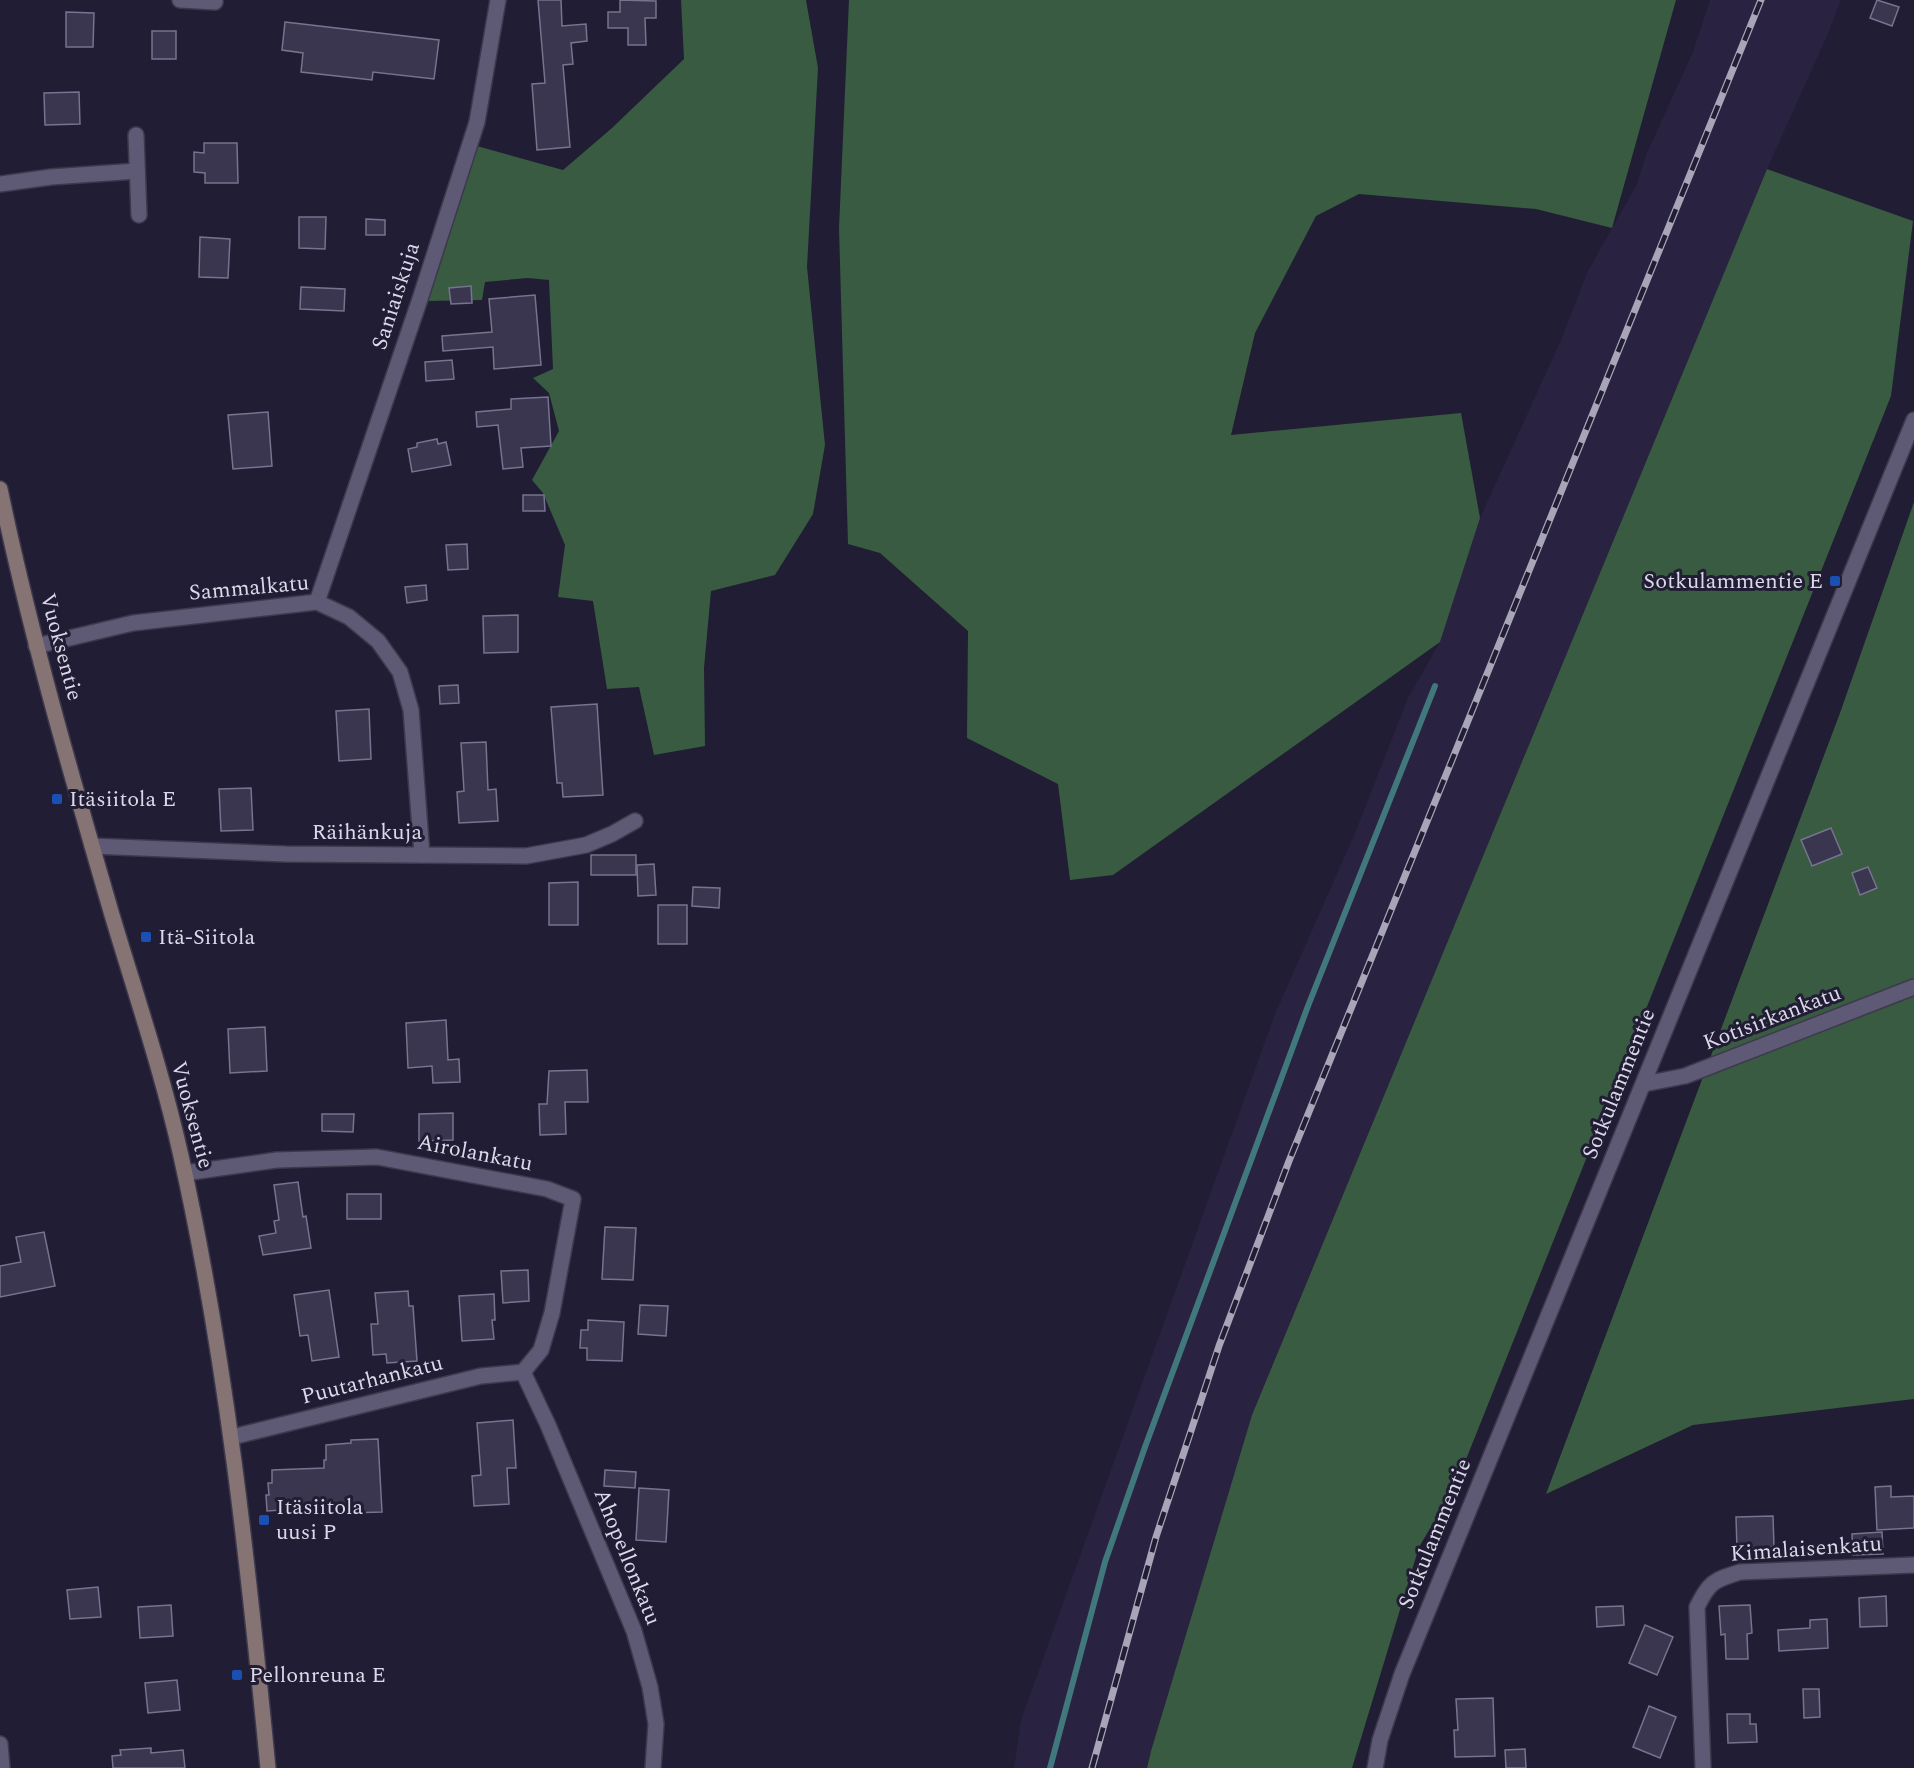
<svg xmlns="http://www.w3.org/2000/svg" width="1914" height="1768" viewBox="0 0 1914 1768" font-family="Spectral,serif">
	<style>
		.built { fill: #292341 }
		.forest { fill: #395b41 }
		.lines { fill: none; stroke-linecap: round; stroke-linejoin: round }
		.stream { stroke: #41787d; stroke-width: 6 }
		.building { fill: #3a364f; stroke: #777390; stroke-width: 1.5 }
		.street-casing { stroke: #3d394c; stroke-width: 18 }
		.secondary-casing { stroke: #3d394c; stroke-width: 18 }
		.street { stroke: #5e5975; stroke-width: 15 }
		.secondary { stroke: #867374; stroke-width: 15 }
		.rail-casing { stroke: #a7a5b7; stroke-width: 7 }
		.rail { stroke: #211d34; stroke-width: 4.5; stroke-dasharray: 14; stroke-linecap: butt }
		.transit-dot { fill: #1a4fb4; stroke: #211d34; stroke-width: 2 }
		.labels { text-anchor: middle; dominant-baseline: central; stroke-width: 6; stroke-linejoin: round; paint-order: stroke }
		.street-label { font-size: 22px; fill: #dbd9e9; stroke: #211d34 }
		.poi-label { font-size: 22px; fill: #dbd9e9; stroke: #211d34; text-anchor: start }
	</style>
	<rect width="100%" height="100%" fill="#211d34"/>
	<path class="built" d="M 1710,0 L 1841,0 L 1827,36 L 1767,169 L 1252,1415 L 1151,1751 L 1147,1768 L 1014,1768 L 1021,1720 L 1275,1014 L 1355,833 L 1408,698 L 1440,642 L 1480,518 L 1561,340 L 1587,273 L 1637,184 L 1646,155 L 1693,52 Z"/>
	<g class="forest">
		<path d="M 681,0 L 806,0 L 818,68 L 807,267 L 825,445 L 813,514 L 775,575 L 711,591 L 704,668 L 705,746 L 654,755 L 639,687 L 607,689 L 593,601 L 558,597 L 565,545 L 543,493 L 532,480 L 559,431 L 549,393 L 533,378 L 553,369 L 549,280 L 528,278 L 485,282 L 482,300 L 428,301 L 477,146 L 563,170 L 612,128 L 684,59 Z"/>
		<path d="M 849,0 L 1676,0 L 1612,228 L 1536,209 L 1359,194 L 1316,216 L 1255,333 L 1231,435 L 1461,413 L 1480,518 L 1440,642 L 1113,875 L 1070,880 L 1058,784 L 967,738 L 968,631 L 880,553 L 848,544 L 839,228 Z"/>
		<path d="M 1767,169 L 1913,221 L 1891,396 L 1455,1487 L 1419,1547 L 1352,1768 L 1147,1768 L 1151,1751 L 1252,1415 Z"/>
		<path d="M 1914,502 L 1914,1399 L 1693,1425 L 1546,1494 L 1840,713 Z"/>
	</g>
	<g class="lines">
		<path class="stream" d="M 1050,1768 L 1105,1562 L 1145,1447 L 1308,1006 L 1435,686"/>
	</g>
	<g class="building">
		<path d="M 538,0 L 561,0 L 562,26 L 586,24 L 587,41 L 571,43 L 573,64 L 563,65 L 570,147 L 537,150 L 532,84 L 545,83 Z"/>
		<path d="M 620,0 L 656,1 L 656,18 L 645,18 L 646,45 L 628,45 L 628,28 L 608,28 L 608,12 L 620,12 Z"/>
		<path d="M 1877,0 L 1899,7 L 1892,26 L 1870,18 Z"/>
		<path d="M 66,12 L 94,13 L 93,47 L 66,47 Z"/>
		<path d="M 285,22 L 439,40 L 434,79 L 373,72 L 372,80 L 301,72 L 303,53 L 282,50 Z"/>
		<rect x="152" y="31" width="24" height="28"/>
		<path d="M 79,92 L 80,124 L 45,125 L 44,93 Z"/>
		<path d="M 204,143 L 237,143 L 238,183 L 205,183 L 205,173 L 194,172 L 194,152 L 204,153 Z"/>
		<path d="M 299,217 L 326,217 L 325,249 L 299,248 Z"/>
		<path d="M 366,219 L 385,220 L 385,235 L 366,235 Z"/>
		<path d="M 200,237 L 230,239 L 228,278 L 199,277 Z"/>
		<path d="M 471,286 L 472,303 L 451,304 L 449,288 Z"/>
		<path d="M 301,287 L 345,289 L 344,311 L 300,309 Z"/>
		<path d="M 535,295 L 541,365 L 494,369 L 493,347 L 443,351 L 442,336 L 492,332 L 489,299 Z"/>
		<path d="M 452,360 L 454,379 L 426,381 L 425,362 Z"/>
		<path d="M 548,397 L 551,446 L 521,448 L 523,467 L 503,469 L 498,425 L 477,427 L 476,412 L 511,409 L 511,399 Z"/>
		<path d="M 268,412 L 272,466 L 233,469 L 228,415 Z"/>
		<path d="M 437,439 L 438,444 L 446,442 L 451,465 L 412,472 L 408,449 L 417,447 L 417,443 Z"/>
		<path d="M 523,495 L 544,495 L 545,511 L 523,511 Z"/>
		<path d="M 467,544 L 468,569 L 448,570 L 446,545 Z"/>
		<path d="M 426,585 L 427,600 L 407,603 L 405,587 Z"/>
		<path d="M 518,615 L 518,652 L 484,653 L 483,616 Z"/>
		<path d="M 458,685 L 459,703 L 440,704 L 439,686 Z"/>
		<path d="M 597,704 L 603,795 L 563,797 L 562,783 L 557,783 L 551,707 Z"/>
		<path d="M 369,709 L 371,759 L 339,761 L 336,711 Z"/>
		<path d="M 486,742 L 488,790 L 496,789 L 498,821 L 459,823 L 457,792 L 464,791 L 461,743 Z"/>
		<path d="M 251,788 L 253,830 L 221,831 L 219,789 Z"/>
		<path d="M 1831,828 L 1842,854 L 1812,866 L 1801,840 Z"/>
		<rect x="591" y="855" width="45" height="20"/>
		<path d="M 654,864 L 656,895 L 638,896 L 637,865 Z"/>
		<path d="M 1868,867 L 1877,888 L 1860,895 L 1852,873 Z"/>
		<path d="M 578,882 L 578,925 L 549,925 L 549,883 Z"/>
		<path d="M 693,887 L 720,888 L 719,908 L 692,906 Z"/>
		<rect x="658" y="905" width="29" height="39"/>
		<path d="M 446,1020 L 448,1060 L 459,1059 L 460,1082 L 433,1083 L 432,1066 L 408,1068 L 406,1023 Z"/>
		<path d="M 265,1027 L 267,1071 L 230,1073 L 228,1029 Z"/>
		<path d="M 587,1070 L 588,1102 L 565,1102 L 566,1134 L 540,1135 L 539,1104 L 547,1104 L 549,1071 Z"/>
		<path d="M 453,1113 L 453,1140 L 419,1141 L 419,1114 Z"/>
		<path d="M 322,1114 L 354,1114 L 353,1132 L 322,1131 Z"/>
		<path d="M 298,1182 L 303,1217 L 306,1216 L 311,1248 L 263,1255 L 259,1236 L 276,1233 L 274,1221 L 279,1220 L 274,1185 Z"/>
		<rect x="347" y="1194" width="34" height="25"/>
		<path d="M 605,1227 L 636,1228 L 633,1280 L 602,1279 Z"/>
		<path d="M 44,1232 L 55,1286 L 0,1297 L 0,1266 L 21,1262 L 16,1237 Z"/>
		<path d="M 528,1270 L 529,1301 L 503,1303 L 501,1271 Z"/>
		<path d="M 329,1290 L 339,1357 L 312,1361 L 308,1335 L 300,1336 L 294,1295 Z"/>
		<path d="M 408,1291 L 409,1306 L 413,1306 L 417,1361 L 387,1363 L 386,1354 L 373,1355 L 371,1324 L 378,1324 L 375,1293 Z"/>
		<path d="M 494,1294 L 495,1320 L 492,1320 L 494,1339 L 462,1341 L 459,1296 Z"/>
		<path d="M 640,1305 L 668,1306 L 666,1336 L 638,1334 Z"/>
		<path d="M 588,1320 L 624,1322 L 622,1361 L 587,1360 L 587,1348 L 580,1348 L 581,1330 L 588,1330 Z"/>
		<path d="M 513,1420 L 516,1468 L 507,1468 L 509,1504 L 474,1506 L 472,1476 L 481,1475 L 477,1423 Z"/>
		<path d="M 378,1439 L 382,1512 L 349,1513 L 349,1510 L 330,1511 L 330,1507 L 267,1511 L 266,1495 L 269,1495 L 268,1483 L 272,1483 L 272,1470 L 324,1468 L 324,1460 L 326,1460 L 326,1445 L 351,1443 L 351,1440 Z"/>
		<path d="M 605,1470 L 636,1472 L 635,1488 L 604,1486 Z"/>
		<path d="M 1891,1486 L 1891,1497 L 1914,1496 L 1914,1528 L 1877,1530 L 1875,1487 Z"/>
		<path d="M 639,1488 L 669,1490 L 666,1542 L 636,1540 Z"/>
		<path d="M 1773,1516 L 1774,1547 L 1737,1549 L 1736,1517 Z"/>
		<path d="M 1882,1532 L 1883,1554 L 1853,1555 L 1852,1534 Z"/>
		<path d="M 98,1587 L 101,1617 L 70,1619 L 67,1590 Z"/>
		<path d="M 1886,1596 L 1887,1626 L 1860,1627 L 1859,1598 Z"/>
		<path d="M 171,1605 L 173,1636 L 140,1638 L 138,1607 Z"/>
		<path d="M 1750,1605 L 1752,1633 L 1747,1634 L 1748,1659 L 1726,1659 L 1725,1634 L 1721,1635 L 1719,1606 Z"/>
		<path d="M 1623,1606 L 1624,1625 L 1597,1627 L 1596,1607 Z"/>
		<path d="M 1827,1619 L 1828,1648 L 1779,1651 L 1778,1630 L 1810,1628 L 1810,1620 Z"/>
		<path d="M 1645,1625 L 1673,1637 L 1657,1675 L 1629,1663 Z"/>
		<path d="M 177,1680 L 180,1710 L 148,1713 L 145,1683 Z"/>
		<path d="M 1803,1689 L 1819,1689 L 1820,1717 L 1804,1718 Z"/>
		<path d="M 1493,1698 L 1495,1756 L 1455,1757 L 1454,1730 L 1458,1730 L 1456,1699 Z"/>
		<path d="M 1649,1706 L 1676,1717 L 1660,1758 L 1633,1747 Z"/>
		<path d="M 1727,1714 L 1750,1714 L 1750,1724 L 1756,1724 L 1757,1742 L 1728,1743 Z"/>
		<path d="M 151,1748 L 151,1753 L 183,1750 L 185,1768 L 113,1768 L 112,1756 L 121,1755 L 120,1750 Z"/>
		<path d="M 1525,1749 L 1526,1768 L 1506,1768 L 1505,1750 Z"/>
	</g>
	<g class="lines">
		<g class="street-casing">
			<g id="street">
				<path d="M 180,0 L 215,2"/>
				<path d="M 136,135 L 139,215"/>
				<path d="M 0,184 L 51,177 L 137,171"/>
				<path d="M 317,602 L 421,296 L 477,122 L 498,0"/>
				<path d="M 36,646 L 133,623 L 317,602 L 349,617 L 378,641 L 400,672 L 411,710 L 422,855"/>
				<path d="M 92,846 L 286,854 L 526,856 L 586,845 L 612,834 L 635,821"/>
				<path d="M 1644,1084 L 1685,1076 L 1914,987"/>
				<path d="M 185,1173 L 277,1160 L 377,1157 L 547,1189 L 573,1199 L 552,1313 L 541,1350 L 523,1372"/>
				<path d="M 523,1372 L 548,1425 L 634,1631 L 650,1687 L 656,1724 L 653,1768"/>
				<path d="M 232,1437 L 481,1376 L 523,1372"/>
				<path d="M 0,1744 L 2,1768"/>
				<path d="M 1375,1768 L 1380,1740 L 1402,1674 L 1914,420"/>
				<path d="M 1703,1768 L 1697,1607 C 1709,1582 1714,1580 1740,1572 L 1914,1565"/>
			</g>
		</g>
		<g class="secondary-casing">
			<path id="secondary" d="M 0,489 C 30,633 71,774 112,915 C 136,995 163,1075 181,1156 C 226,1357 248,1563 268,1768"/>
		</g>
		<use href="#street" class="street"/>
		<use href="#secondary" class="secondary"/>
		<g class="rail-casing">
			<path id="rail" d="M 1092,1768 L 1156,1537 L 1219,1346 L 1289,1161 L 1761,0"/>
		</g>
		<use href="#rail" class="rail"/>
	</g>
	<g class="transit-dot">
		<rect x="1829" y="575" width="12" height="12" rx="3"/>
		<rect x="51" y="793" width="12" height="12" rx="3"/>
		<rect x="140" y="931" width="12" height="12" rx="3"/>
		<rect x="258" y="1514" width="12" height="12" rx="3"/>
		<rect x="231" y="1669" width="12" height="12" rx="3"/>
	</g>
	<g class="labels">
		<g class="street-label">
			<text transform="translate(396 296) rotate(-72)">Saniaiskuja</text>
			<text transform="translate(249 588) rotate(-5)">Sammalkatu</text>
			<text transform="translate(61 647) rotate(75)">Vuoksentie</text>
			<text x="367" y="832">Räihänkuja</text>
			<text transform="translate(1772 1018) rotate(-21)">Kotisirkankatu</text>
			<text transform="translate(1619 1084) rotate(-68)">Sotkulammentie</text>
			<text transform="translate(192 1115) rotate(75)">Vuoksentie</text>
			<text transform="translate(475 1153) rotate(11)">Airolankatu</text>
			<text transform="translate(372 1380) rotate(-14)">Puutarhankatu</text>
			<text transform="translate(1435 1534) rotate(-68)">Sotkulammentie</text>
			<text transform="translate(1806 1549) rotate(-4)">Kimalaisenkatu</text>
			<text transform="translate(627 1557) rotate(68)">Ahopellonkatu</text>
		</g>
		<g class="poi-label">
			<text x="1823" y="581" text-anchor="end">Sotkulammentie E</text>
			<text x="69" y="799">Itäsiitola E</text>
			<text x="158" y="937">Itä-Siitola</text>
			<text x="276" y="1507">Itäsiitola<tspan x="276" dy="25">uusi P</tspan></text>
			<text x="249" y="1675">Pellonreuna E</text>
		</g>
	</g>
</svg>
